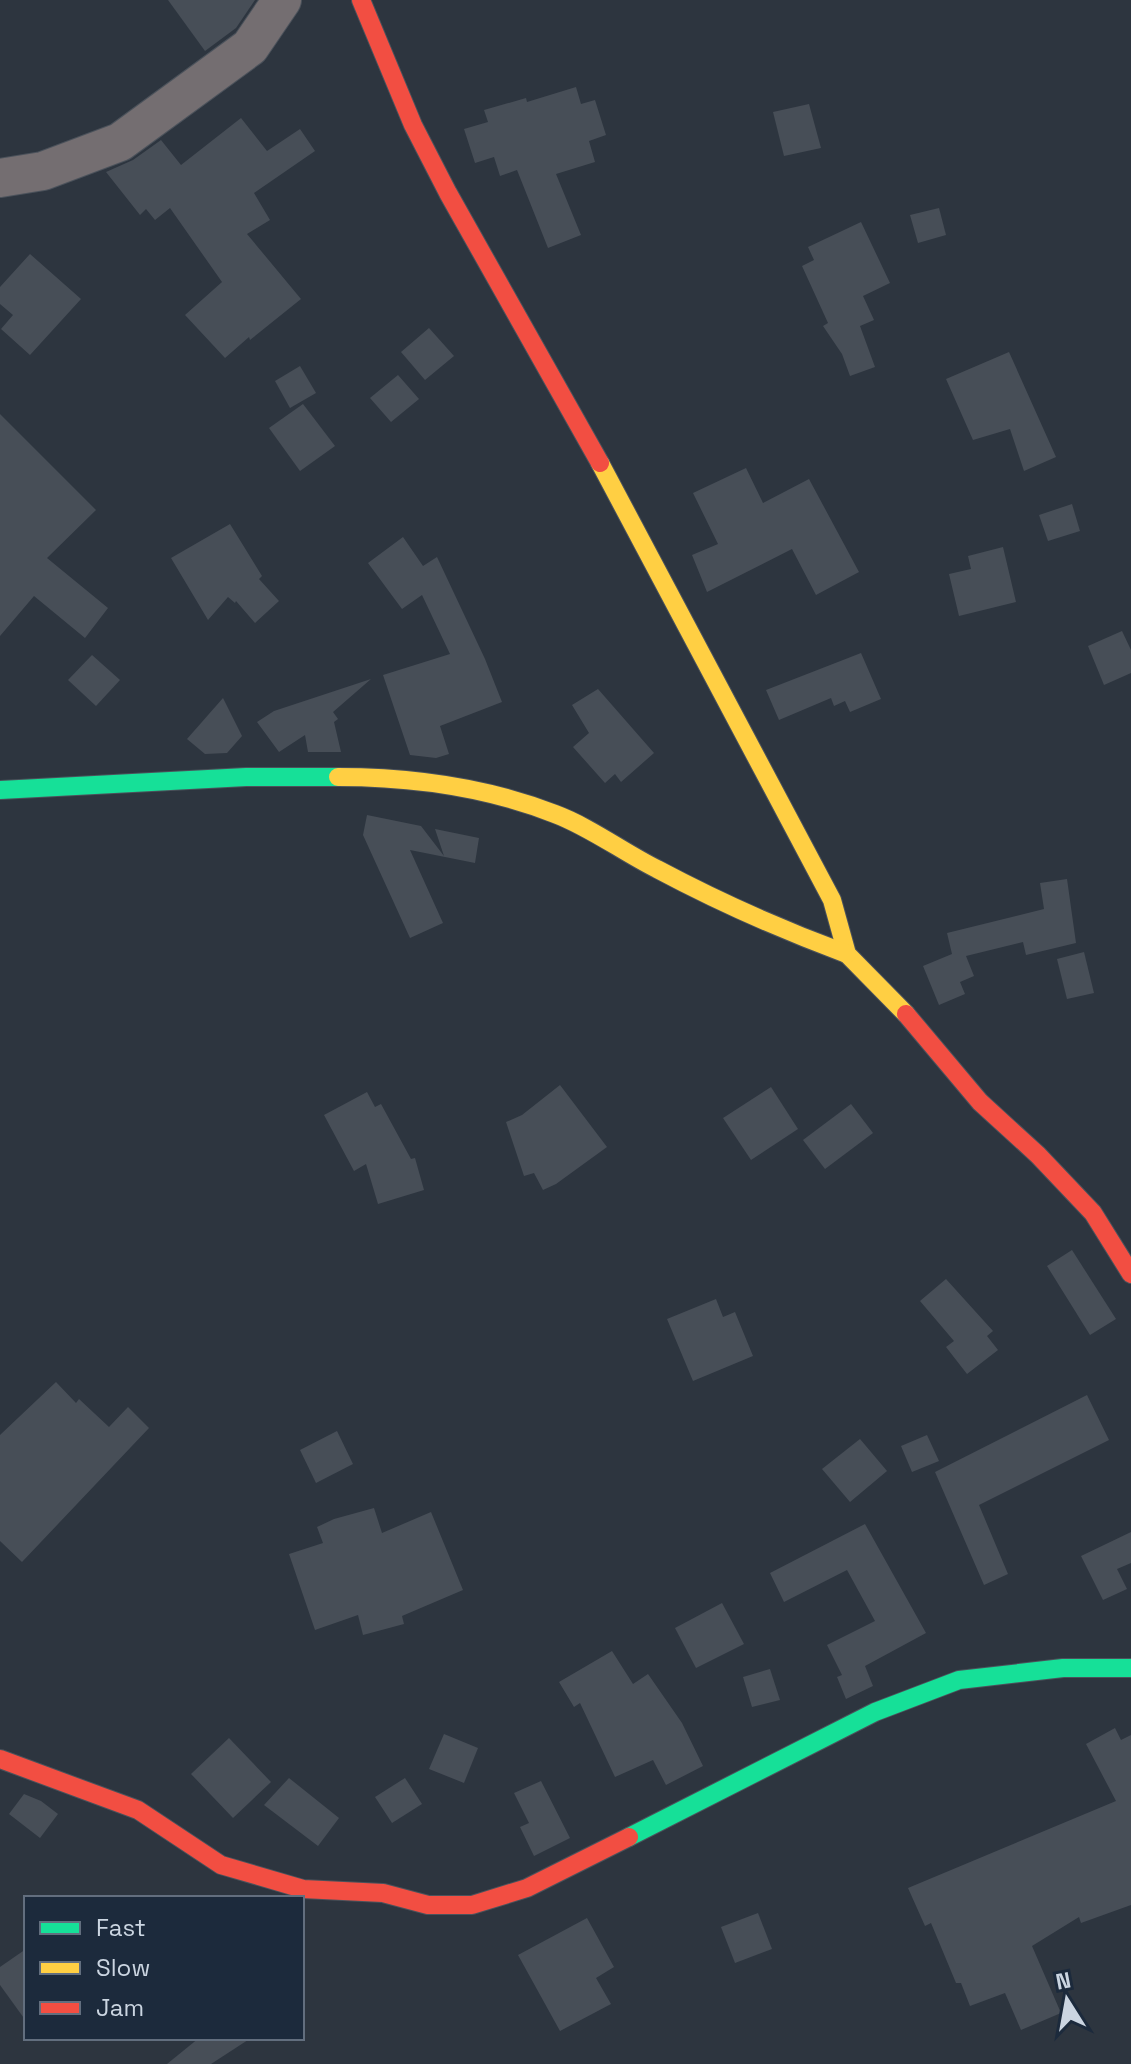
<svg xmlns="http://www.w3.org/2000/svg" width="1131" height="2064" viewBox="0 0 1131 2064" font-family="'Space Grotesk',sans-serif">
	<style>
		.building { fill: #474e57 }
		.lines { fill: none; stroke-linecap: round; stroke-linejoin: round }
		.street-casing { stroke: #4b525b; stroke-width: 40 }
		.fast-casing { stroke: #4b525b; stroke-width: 20 }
		.slow-casing { stroke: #4b525b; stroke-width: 20 }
		.jam-casing { stroke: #4b525b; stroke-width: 20 }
		.street { stroke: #746e71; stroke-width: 38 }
		.fast { stroke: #16e098; stroke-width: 18 }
		.slow { stroke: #ffcf43; stroke-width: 18 }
		.jam { stroke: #f24e42; stroke-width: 18 }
	</style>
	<rect width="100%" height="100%" fill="#2d353f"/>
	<g class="building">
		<path d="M 168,0 L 255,0 L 236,28 L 205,51 Z"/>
		<path d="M 576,87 L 581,104 L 595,100 L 606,135 L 589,141 L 595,162 L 556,174 L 581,235 L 548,248 L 517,170 L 500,176 L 494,157 L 475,163 L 464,129 L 488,122 L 484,110 L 526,98 L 527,102 Z"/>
		<path d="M 809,104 L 821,148 L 784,156 L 773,112 Z"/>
		<path d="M 241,118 L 267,151 L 300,129 L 315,151 L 254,193 L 270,220 L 247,234 L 301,299 L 250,340 L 249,337 L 225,358 L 185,315 L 222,282 L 170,208 L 155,220 L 146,209 L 140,215 L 106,172 L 133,160 L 161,140 L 181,165 Z"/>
		<path d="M 939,208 L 946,235 L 918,243 L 910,215 Z"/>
		<path d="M 861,222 L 890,283 L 863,296 L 874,320 L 860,326 L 875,367 L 850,376 L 842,354 L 823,326 L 828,323 L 802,266 L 814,260 L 808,247 Z"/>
		<path d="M 30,254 L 81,299 L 30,355 L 1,329 L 13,315 L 0,304 L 0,287 Z"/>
		<path d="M 429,328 L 454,356 L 425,380 L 401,352 Z"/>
		<path d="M 1009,352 L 1056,457 L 1024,471 L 1010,429 L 973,440 L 946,379 Z"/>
		<path d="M 300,366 L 316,393 L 290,408 L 275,381 Z"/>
		<path d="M 398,375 L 419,399 L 391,422 L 370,398 Z"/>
		<path d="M 303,404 L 335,446 L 300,471 L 269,428 Z"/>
		<path d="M 0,414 L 96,510 L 47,558 L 108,608 L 85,638 L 34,596 L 0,636 Z"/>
		<path d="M 746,468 L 763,503 L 809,479 L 859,572 L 816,595 L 792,549 L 707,592 L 692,555 L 718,544 L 693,493 Z"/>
		<path d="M 1072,504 L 1080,531 L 1048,541 L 1039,515 Z"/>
		<path d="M 230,524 L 262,576 L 259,579 L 279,601 L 255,623 L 236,601 L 235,603 L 228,597 L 208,620 L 171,558 Z"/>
		<path d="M 403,537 L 423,566 L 437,557 L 485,659 L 502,702 L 440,726 L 449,754 L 436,758 L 410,755 L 383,675 L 450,654 L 422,595 L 402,609 L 368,563 Z"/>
		<path d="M 1003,547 L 1016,602 L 959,616 L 949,574 L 971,569 L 968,556 Z"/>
		<path d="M 1122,631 L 1131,650 L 1131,673 L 1104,685 L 1088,646 Z"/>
		<path d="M 861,653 L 881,699 L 850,712 L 845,701 L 834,706 L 831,698 L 779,720 L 766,690 Z"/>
		<path d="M 92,655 L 120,680 L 96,706 L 68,680 Z"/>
		<path d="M 371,679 L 333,712 L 338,719 L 334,722 L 341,752 L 308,752 L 305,735 L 279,752 L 257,722 L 274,711 Z"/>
		<path d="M 598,689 L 654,753 L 621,782 L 615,774 L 605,783 L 573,747 L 589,733 L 572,705 Z"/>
		<path d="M 223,698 L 242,736 L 227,753 L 205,754 L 187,739 Z"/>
		<path d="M 367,815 L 421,826 L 444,856 L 435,829 L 479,838 L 475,863 L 410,850 L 443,923 L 410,938 L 363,835 Z"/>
		<path d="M 1067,879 L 1076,943 L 1026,955 L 1023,942 L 966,956 L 974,976 L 960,982 L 965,994 L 939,1005 L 923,966 L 952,954 L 947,933 L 1044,909 L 1040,883 Z"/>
		<path d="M 1084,952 L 1094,993 L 1067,999 L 1057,959 Z"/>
		<path d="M 560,1085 L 607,1147 L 556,1184 L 543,1190 L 534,1173 L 524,1176 L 506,1122 L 522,1115 Z"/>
		<path d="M 771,1087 L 798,1129 L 751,1160 L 723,1118 Z"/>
		<path d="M 367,1092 L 375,1107 L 381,1104 L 411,1159 L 415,1158 L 424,1190 L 378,1204 L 366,1164 L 354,1171 L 324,1115 Z"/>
		<path d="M 851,1104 L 873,1133 L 825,1169 L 803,1140 Z"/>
		<path d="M 1072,1250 L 1116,1319 L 1090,1335 L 1047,1266 Z"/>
		<path d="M 946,1279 L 993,1331 L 987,1336 L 998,1350 L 967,1374 L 946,1347 L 954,1341 L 920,1301 Z"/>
		<path d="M 716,1299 L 723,1317 L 735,1312 L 753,1356 L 693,1381 L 667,1319 Z"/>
		<path d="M 56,1382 L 76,1403 L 79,1399 L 109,1427 L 128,1407 L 149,1428 L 22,1562 L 0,1541 L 0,1435 Z"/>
		<path d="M 1087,1395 L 1109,1440 L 979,1505 L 1008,1574 L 984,1585 L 935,1472 Z"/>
		<path d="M 337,1431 L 353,1464 L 316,1483 L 300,1450 Z"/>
		<path d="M 927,1435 L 939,1461 L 912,1472 L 901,1446 Z"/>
		<path d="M 860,1439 L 887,1471 L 850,1502 L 822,1469 Z"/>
		<path d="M 374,1508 L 382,1533 L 431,1512 L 463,1590 L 402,1616 L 404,1624 L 363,1635 L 358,1615 L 315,1630 L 289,1554 L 323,1543 L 317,1527 L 334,1519 Z"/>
		<path d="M 865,1524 L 926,1633 L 865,1666 L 873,1686 L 846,1699 L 837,1677 L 842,1675 L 827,1645 L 875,1621 L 847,1570 L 784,1602 L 770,1573 Z"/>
		<path d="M 1131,1532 L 1131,1563 L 1117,1569 L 1127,1589 L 1103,1600 L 1081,1556 Z"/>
		<path d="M 722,1603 L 744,1644 L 696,1668 L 675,1628 Z"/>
		<path d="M 612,1651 L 633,1684 L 648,1674 L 682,1723 L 703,1766 L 666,1785 L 653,1760 L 615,1777 L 580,1703 L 574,1707 L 559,1682 Z"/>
		<path d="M 770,1669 L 780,1700 L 752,1707 L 743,1677 Z"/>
		<path d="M 1115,1728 L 1121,1740 L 1131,1735 L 1131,1905 L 1081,1923 L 1079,1917 L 1032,1946 L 1061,2013 L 1021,2030 L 1005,1993 L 970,2006 L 961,1983 L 956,1983 L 931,1923 L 925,1926 L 908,1888 L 1116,1801 L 1086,1744 Z"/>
		<path d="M 444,1734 L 478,1748 L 464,1783 L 429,1769 Z"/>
		<path d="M 229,1738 L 271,1782 L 233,1818 L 191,1774 Z"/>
		<path d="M 289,1778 L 339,1818 L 318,1846 L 264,1805 Z"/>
		<path d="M 405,1778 L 422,1804 L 392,1823 L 375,1797 Z"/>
		<path d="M 541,1781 L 570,1838 L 534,1856 L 520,1827 L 529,1823 L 514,1793 Z"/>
		<path d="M 24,1794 L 41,1801 L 58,1814 L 40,1838 L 9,1814 Z"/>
		<path d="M 758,1913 L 772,1949 L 735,1963 L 721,1927 Z"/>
		<path d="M 587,1918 L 614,1967 L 596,1978 L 611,2004 L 560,2031 L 518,1955 Z"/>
		<path d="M 26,1949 L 26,2021 L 0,1985 L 0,1967 Z"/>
		<path d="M 199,2038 L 251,2038 L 211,2064 L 167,2064 Z"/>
	</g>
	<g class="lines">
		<g class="street-casing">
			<path id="street" d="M 0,178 L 43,171 L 120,142 L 250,47 L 282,0"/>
		</g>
		<g class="fast-casing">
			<g id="fast">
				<path d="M 0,790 L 246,777 L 338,777"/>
				<path d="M 629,1837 L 875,1712 L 959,1680 L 1063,1668 L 1131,1668"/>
			</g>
		</g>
		<g class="slow-casing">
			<g id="slow">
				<path d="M 600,463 L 832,900 L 847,954 L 906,1014"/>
				<path d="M 338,777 C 412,777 486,787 555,814 C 590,827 623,852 657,869 C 719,902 782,930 847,954"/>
			</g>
		</g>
		<g class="jam-casing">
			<g id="jam">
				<path d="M 361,0 L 413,125 L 448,193 L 600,463"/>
				<path d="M 906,1014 L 980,1102 L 1038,1155 L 1093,1213 L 1131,1274"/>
				<path d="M 0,1759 L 138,1810 L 221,1865 L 303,1889 L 383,1893 L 428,1905 L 472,1905 L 527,1888 L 629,1837"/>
			</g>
		</g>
		<use href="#street" class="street"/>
		<use href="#fast" class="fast"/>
		<use href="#slow" class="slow"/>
		<use href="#jam" class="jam"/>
	</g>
	<rect x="24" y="1896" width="280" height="144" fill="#1c2a3c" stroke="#626e7e" stroke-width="2"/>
	<rect x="40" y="1922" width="40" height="12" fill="#16e098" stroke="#626e7e" stroke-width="2"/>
	<text x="96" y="1936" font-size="24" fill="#cbd5e1">Fast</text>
	<rect x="40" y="1962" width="40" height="12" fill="#ffcf43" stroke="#626e7e" stroke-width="2"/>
	<text x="96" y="1976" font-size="24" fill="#cbd5e1">Slow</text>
	<rect x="40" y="2002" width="40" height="12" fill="#f24e42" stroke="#626e7e" stroke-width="2"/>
	<text x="96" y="2016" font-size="24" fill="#cbd5e1">Jam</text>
	<g transform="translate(1067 2000) rotate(349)" stroke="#1c2a3c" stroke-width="6" paint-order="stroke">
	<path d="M0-6L14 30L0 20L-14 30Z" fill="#cbd5e1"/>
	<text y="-12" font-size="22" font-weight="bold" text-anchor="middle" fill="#cbd5e1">N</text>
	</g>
</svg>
